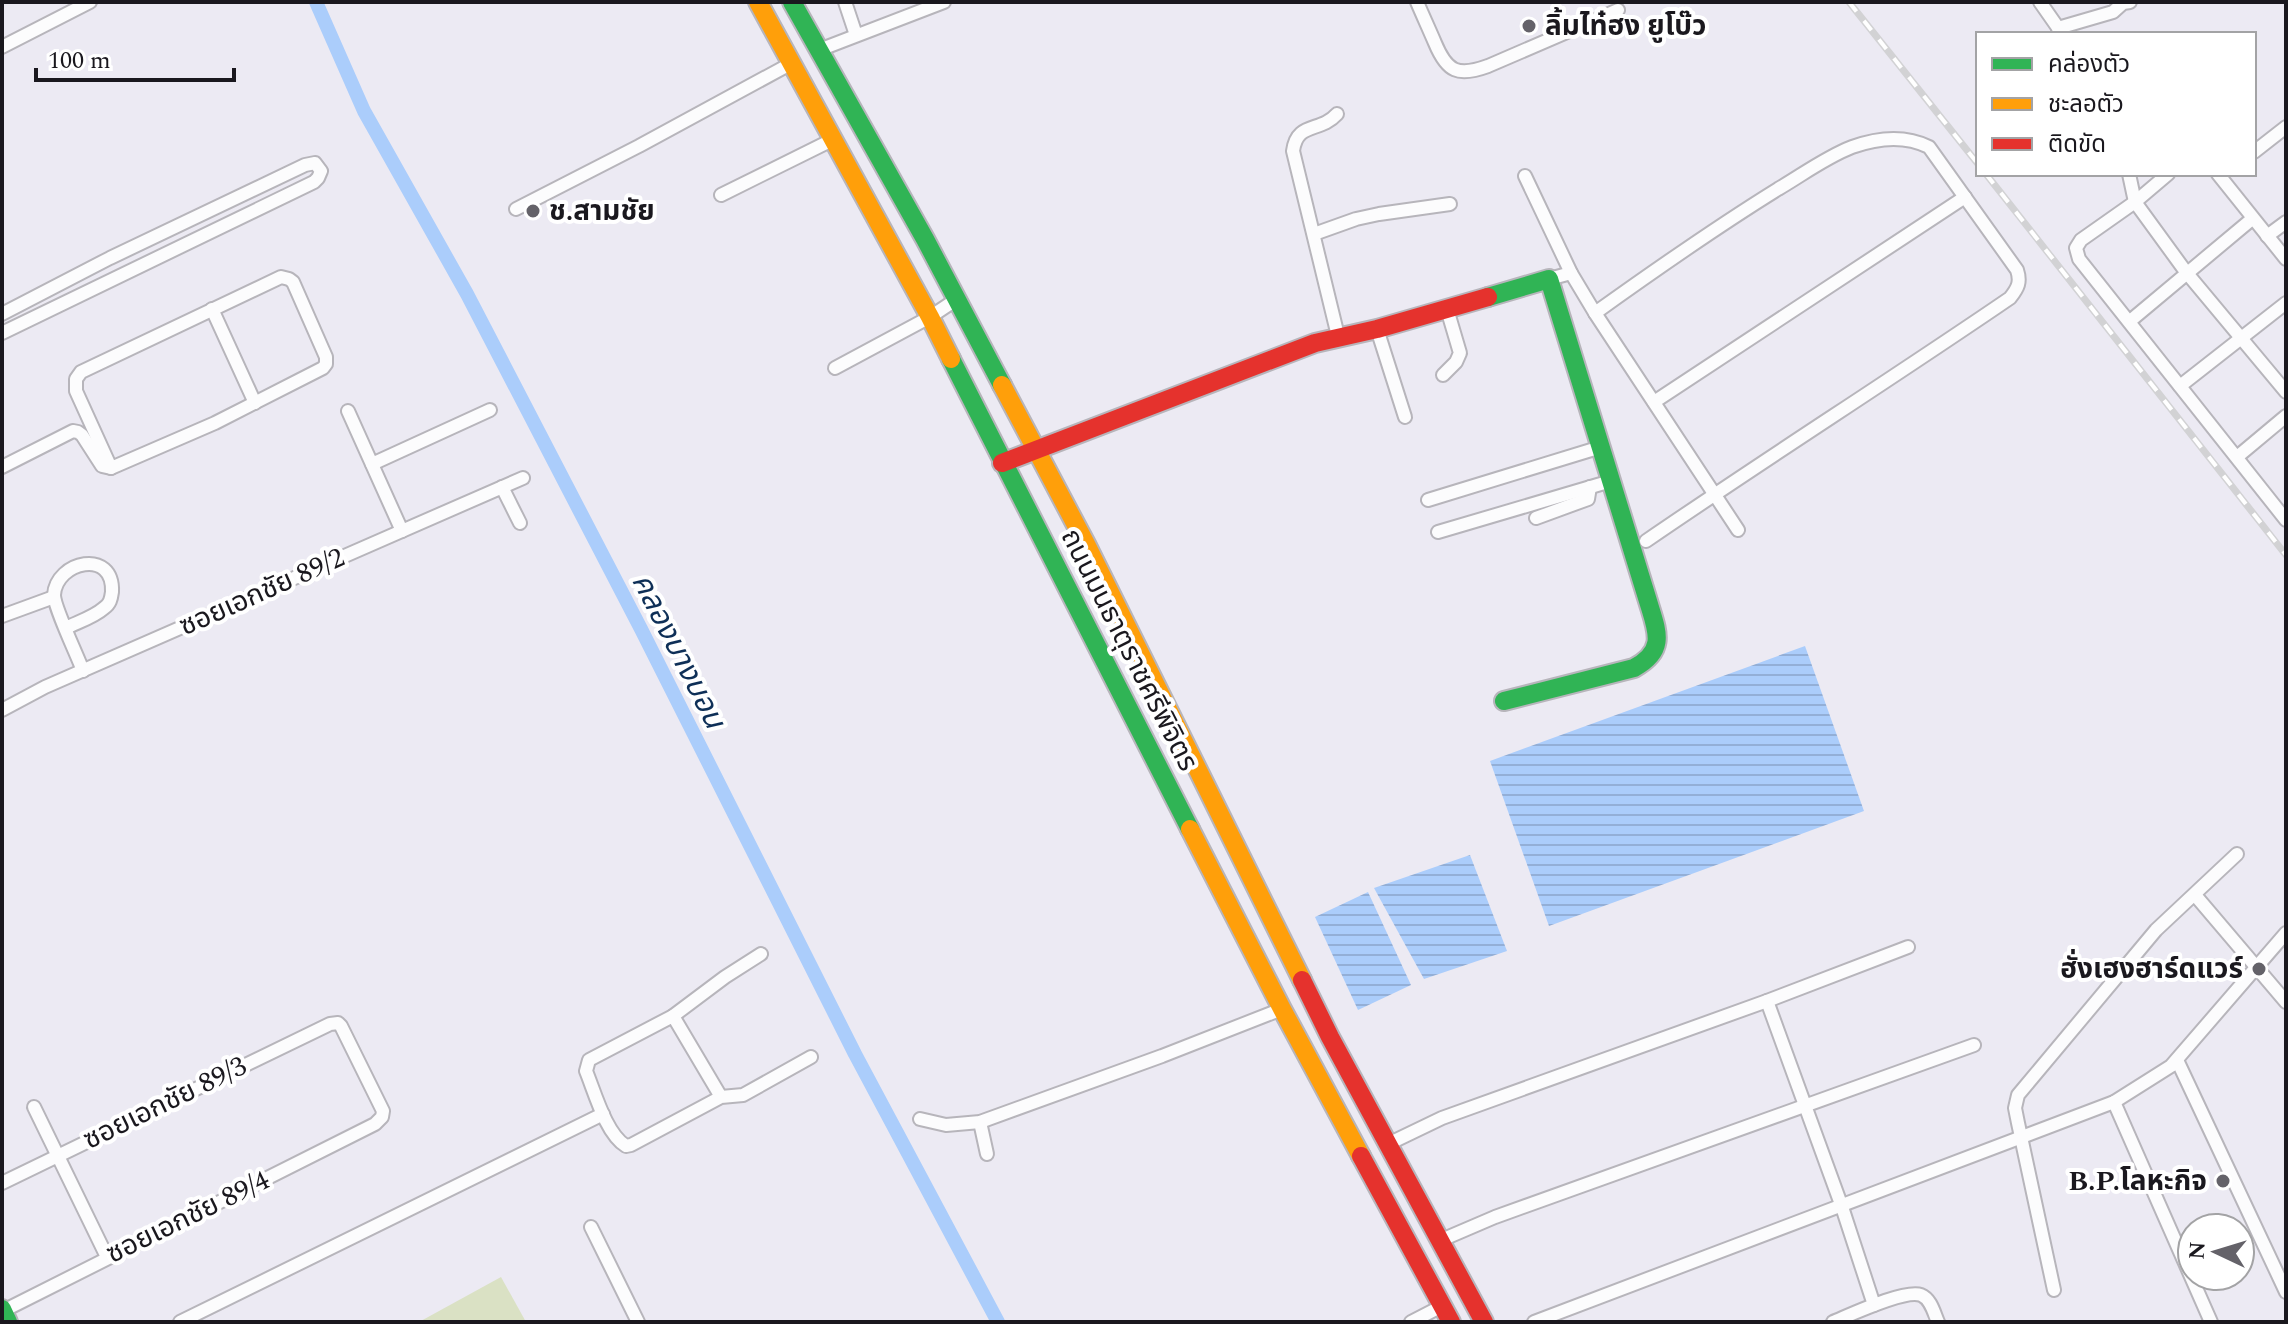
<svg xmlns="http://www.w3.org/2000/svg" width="2288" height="1324" viewBox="0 0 2288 1324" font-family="Spectral,'Noto Sans Thai',serif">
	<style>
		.pitch { fill: #dae1c4 }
		.water { fill: url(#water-rules) }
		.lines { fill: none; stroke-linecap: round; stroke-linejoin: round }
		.canal { stroke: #abcdfb; stroke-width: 14 }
		.street-casing { stroke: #b7b5bb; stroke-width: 16 }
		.fast-casing { stroke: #b7b5bb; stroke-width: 22 }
		.slow-casing { stroke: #b7b5bb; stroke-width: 22 }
		.jam-casing { stroke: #b7b5bb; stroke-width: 22 }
		.street { stroke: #fcfcfd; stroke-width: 12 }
		.fast { stroke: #30b455; stroke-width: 18 }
		.slow { stroke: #ff9f0a; stroke-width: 18 }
		.jam { stroke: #e5322d; stroke-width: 18 }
		.rail-casing { stroke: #d2d2d4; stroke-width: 7 }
		.rail { stroke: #fff; stroke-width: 4; stroke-dasharray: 12; stroke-linecap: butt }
		.poi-dot { fill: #646269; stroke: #fff; stroke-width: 3 }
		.labels { text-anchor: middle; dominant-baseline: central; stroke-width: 8; stroke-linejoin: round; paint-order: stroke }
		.poi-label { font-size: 28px; font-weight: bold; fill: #1a181e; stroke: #fff; text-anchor: start }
		.street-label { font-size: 28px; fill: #1a181e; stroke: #fff }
		.water-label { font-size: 30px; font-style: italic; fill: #0e2f57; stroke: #fff }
	</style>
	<defs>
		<pattern id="water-rules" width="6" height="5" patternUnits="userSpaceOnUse" patternTransform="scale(2)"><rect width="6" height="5" fill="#abcdfb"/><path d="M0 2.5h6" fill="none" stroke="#93afd7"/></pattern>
	</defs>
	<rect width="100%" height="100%" fill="#eceaf3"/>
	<path class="pitch" d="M 501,1277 L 526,1322 L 419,1322 Z"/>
	<g class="water">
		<path d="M 1805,646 L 1864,811 L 1549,926 L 1490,761 Z"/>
		<path d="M 1470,855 L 1507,951 L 1424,979 L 1374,888 Z"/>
		<path d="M 1368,892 L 1411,985 L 1358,1010 L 1315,917 Z"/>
	</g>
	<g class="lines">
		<path class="canal" d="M 316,2 L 364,111 L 467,294 L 641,629 L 855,1054 L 998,1322"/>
		<g class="street-casing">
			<g id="street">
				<path d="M 845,2 L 856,35"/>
				<path d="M 1417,2 C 1423,16 1429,29 1435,43 C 1447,72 1458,77 1488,66 L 1618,10"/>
				<path d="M 2040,2 L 2061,32"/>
				<path d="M 2058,28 L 2113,12 L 2123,3 L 2130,2"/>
				<path d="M 2,47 L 90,2"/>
				<path d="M 819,50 L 944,2"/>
				<path d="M 1337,114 C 1320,133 1297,121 1293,151 L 1338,336"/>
				<path d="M 2254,152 L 2286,127"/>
				<path d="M 2129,174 L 2135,202 L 2186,272 L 2286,392"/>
				<path d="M 2168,174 L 2135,202 L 2081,240 L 2076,248 L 2079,259 L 2286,520"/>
				<path d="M 2218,174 L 2286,259"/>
				<path d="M 1525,176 L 1571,273"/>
				<path d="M 721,195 L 834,139"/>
				<path d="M 516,209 L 639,146 L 792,63"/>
				<path d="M 1314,234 L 1356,219 L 1379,214 L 1450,204"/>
				<path d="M 2267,236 L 2286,222"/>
				<path d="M 281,277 L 289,279 L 293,282 L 326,357 L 326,364 L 323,368 L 215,423 L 111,468 L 76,391 L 76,379 L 81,372 Z"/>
				<path d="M 1549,279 L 1571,273 L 1595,313 L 1738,530"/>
				<path d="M 212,309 L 255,403"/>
				<path d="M 1595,313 C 1655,270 1715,228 1778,189 C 1802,175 1826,157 1852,147 C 1877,138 1905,135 1929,147 L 2017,270 C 2021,282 2018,288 2010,298 C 1890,380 1767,458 1646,541"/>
				<path d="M 2,314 L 110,258 L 305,165 L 315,163 L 321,171 L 318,178 L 314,182 L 2,333"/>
				<path d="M 2130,321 L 2252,219"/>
				<path d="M 1377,329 L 1405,417"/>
				<path d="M 835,368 L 930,317 L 957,299"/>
				<path d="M 1443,375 L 1456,362 L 1460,353 L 1447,309"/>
				<path d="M 2180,386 L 2286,303"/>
				<path d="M 1654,402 L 1965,197"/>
				<path d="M 348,411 L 402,531"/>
				<path d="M 2237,457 L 2286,416"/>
				<path d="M 372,464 L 490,410"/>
				<path d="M 2,467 L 73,431 L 78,432 L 82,435 L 102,466 L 111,468"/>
				<path d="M 502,487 L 520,523"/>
				<path d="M 1428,500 L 1601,447"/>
				<path d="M 1536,518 L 1588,499 L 1590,487"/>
				<path d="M 1438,532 L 1611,481"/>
				<path d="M 2,616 L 54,597"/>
				<path d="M 66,628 C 78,622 94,617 104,608 C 110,604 111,599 112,592 C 114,548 56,561 54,595 C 54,607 78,657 83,671"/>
				<path d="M 2,710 L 45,687 L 523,478"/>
				<path d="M 2195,895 L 2286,1002"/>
				<path d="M 1767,1001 L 1842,1207 L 1874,1305"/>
				<path d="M 673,1016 L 725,977 L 761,954"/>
				<path d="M 2177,1060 L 2286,1292"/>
				<path d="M 721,1097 L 673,1016 L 589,1060 L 586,1071 C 595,1093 606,1134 626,1146 L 631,1145 L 721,1097 L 743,1095 L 811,1057"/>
				<path d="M 2114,1102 L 2211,1322"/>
				<path d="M 34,1107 L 107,1257"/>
				<path d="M 920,1119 L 946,1125 L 980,1122 L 1162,1056 L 1282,1009"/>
				<path d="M 980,1122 L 987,1154"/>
				<path d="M 1388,1144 L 1442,1118 L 1767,1001 L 1908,947"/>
				<path d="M 2,1183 L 330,1024 L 338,1023 L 341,1026 L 383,1111 L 382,1117 L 375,1124 L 3,1311"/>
				<path d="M 591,1227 L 638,1322"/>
				<path d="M 1439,1241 L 1495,1217 L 1974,1045"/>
				<path d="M 2054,1290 L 2018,1123 L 2015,1108 L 2018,1095 L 2156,930 L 2237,854"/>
				<path d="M 180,1322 L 603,1114"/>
				<path d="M 1411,1322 L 1442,1306"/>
				<path d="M 1534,1322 L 2114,1102 L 2171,1066 L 2286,933"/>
				<path d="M 1833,1322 C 1850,1315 1905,1289 1921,1295 C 1931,1299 1934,1313 1938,1322"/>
			</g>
		</g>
		<g class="fast-casing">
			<g id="fast">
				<path d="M 792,2 L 925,239 L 1002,385"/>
				<path d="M 1488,297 L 1549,279 L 1648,601 C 1657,631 1667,650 1634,668 L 1504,701"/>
				<path d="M 951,359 L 1190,829"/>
				<path d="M 2,1309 L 8,1322"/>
			</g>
		</g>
		<g class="slow-casing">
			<g id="slow">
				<path d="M 758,2 L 930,317 L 951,359"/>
				<path d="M 1002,385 L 1086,544 L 1302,980"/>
				<path d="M 1190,829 L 1282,1009 L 1361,1156"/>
			</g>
		</g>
		<g class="jam-casing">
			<g id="jam">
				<path d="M 1002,463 L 1315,343 L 1377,329 L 1488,297"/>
				<path d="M 1302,980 L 1330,1037 L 1484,1322"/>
				<path d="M 1361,1156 L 1451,1322"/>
			</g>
		</g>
		<use href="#street" class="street"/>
		<use href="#fast" class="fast"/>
		<use href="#slow" class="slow"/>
		<use href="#jam" class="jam"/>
		<g class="rail-casing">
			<g id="rail">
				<path d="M 1849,2 L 1978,164"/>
				<path d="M 1986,174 L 2286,555"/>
			</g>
		</g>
		<use href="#rail" class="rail"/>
	</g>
	<g class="poi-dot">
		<circle cx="1529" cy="26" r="8"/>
		<circle cx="533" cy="211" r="8"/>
		<circle cx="2259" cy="969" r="8"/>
		<circle cx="2223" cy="1181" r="8"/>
	</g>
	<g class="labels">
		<g class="poi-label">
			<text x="1545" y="26">ลิ้มไท๋ฮง ยูโบ๊ว</text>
			<text x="549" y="211">ช.สามชัย</text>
			<text x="2243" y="969" text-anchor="end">ฮั่งเฮงฮาร์ดแวร์</text>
			<text x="2207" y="1181" text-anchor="end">B.P.โลหะกิจ</text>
		</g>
		<g class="street-label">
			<text transform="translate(262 592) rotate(-24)">ซอยเอกชัย 89/2</text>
			<text transform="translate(1129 650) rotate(63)">ถนนมนธาตุราชศรีพิจิตร</text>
			<text transform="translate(165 1103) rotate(-26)">ซอยเอกชัย 89/3</text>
			<text transform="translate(188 1217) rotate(-26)">ซอยเอกชัย 89/4</text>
		</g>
		<g class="water-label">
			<text transform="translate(678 651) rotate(63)">คลองบางบอน</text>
		</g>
	</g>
	<rect width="2288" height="1324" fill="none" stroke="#1a181e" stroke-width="8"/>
	<rect x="1976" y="32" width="280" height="144" fill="#ffffff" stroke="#a3a3a5" stroke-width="2"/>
	<rect x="1992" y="58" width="40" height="12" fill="#30b455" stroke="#a3a3a5" stroke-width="2"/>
	<text x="2048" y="72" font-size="24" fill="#1a181e">คล่องตัว</text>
	<rect x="1992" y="98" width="40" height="12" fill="#ff9f0a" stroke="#a3a3a5" stroke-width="2"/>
	<text x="2048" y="112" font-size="24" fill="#1a181e">ชะลอตัว</text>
	<rect x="1992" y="138" width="40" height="12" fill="#e5322d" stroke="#a3a3a5" stroke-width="2"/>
	<text x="2048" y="152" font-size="24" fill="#1a181e">ติดขัด</text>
	<g transform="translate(2216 1252) rotate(274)"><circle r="38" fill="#ffffff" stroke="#a3a3a5" stroke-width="2"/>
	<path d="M0-6L14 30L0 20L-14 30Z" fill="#646269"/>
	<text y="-12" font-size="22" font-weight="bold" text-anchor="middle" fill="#1a181e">N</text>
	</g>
	<path d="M36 68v12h198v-12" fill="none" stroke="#1a181e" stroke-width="4"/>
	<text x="48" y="68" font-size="24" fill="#1a181e" stroke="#ffffff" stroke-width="6" paint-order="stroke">100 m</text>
</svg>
